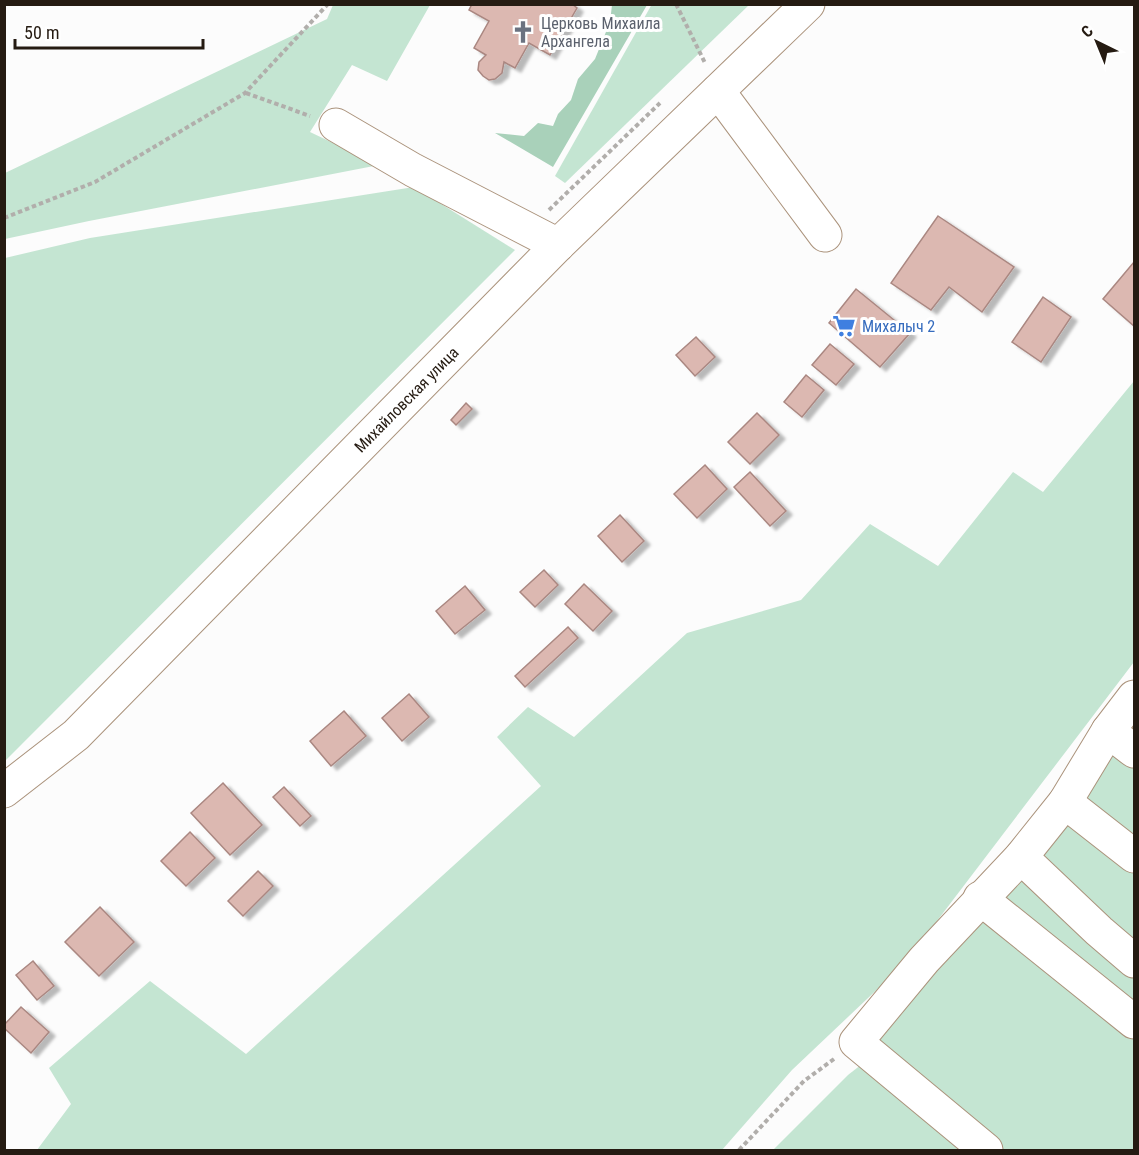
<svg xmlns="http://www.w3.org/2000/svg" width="1139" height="1155" viewBox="0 0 1139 1155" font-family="'Roboto Condensed',sans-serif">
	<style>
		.green { fill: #c4e5d2 }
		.forest { fill: #a9d1ba }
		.building { fill: #dcb8b1; stroke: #aa8781; stroke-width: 1.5; filter: url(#shadow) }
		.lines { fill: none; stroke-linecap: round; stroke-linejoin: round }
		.minor-casing { stroke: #ab937c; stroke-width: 35 }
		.path { stroke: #b1aeab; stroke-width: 4; stroke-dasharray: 4.5 3; stroke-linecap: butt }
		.minor { stroke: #fff; stroke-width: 33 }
		.labels { text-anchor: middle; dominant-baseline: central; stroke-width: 6; stroke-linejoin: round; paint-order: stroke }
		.worship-label { font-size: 16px; fill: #5b616d; stroke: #fff; text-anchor: start }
		.shop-label { font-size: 16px; fill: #366cbe; stroke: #fff; text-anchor: start }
		.street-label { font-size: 16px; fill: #251b12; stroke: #fff }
	</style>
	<defs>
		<filter id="shadow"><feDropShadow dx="6" dy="4" stdDeviation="1.5" flood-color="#0004"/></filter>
	</defs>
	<rect width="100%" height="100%" fill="#fcfcfc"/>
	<g class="green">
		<path d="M 652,4 L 749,5 L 565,183 L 555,176 Z"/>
		<path d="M 333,5 L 430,5 L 387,81 L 352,65 L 310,132 L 379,165 L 89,221 L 5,239 L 5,173 L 327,19 Z"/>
		<path d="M 414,187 L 515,250 L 5,761 L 5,258 L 90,238 Z"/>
		<path d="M 1134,381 L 1134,662 L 905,963 L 792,1070 L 722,1150 L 37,1150 L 71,1104 L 49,1068 L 150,981 L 246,1054 L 541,786 L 497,737 L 528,707 L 574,737 L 687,633 L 801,600 L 870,524 L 938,566 L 1013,472 L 1043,492 Z"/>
		<path d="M 1134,720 L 1134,1150 L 989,1150 L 859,1035 Z"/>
		<path d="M 871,1057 L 976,1150 L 773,1150 L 848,1075 Z"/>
	</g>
	<path class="forest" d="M 612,5 L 647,5 L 553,167 L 495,133 L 524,136 L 538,123 L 553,126 L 558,114 L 571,100 L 578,79 L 595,59 L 610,22 Z"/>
	<g class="building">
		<path d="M 472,4 L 572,4 L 577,8 L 550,55 L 529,43 L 515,68 L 504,62 L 502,73 L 495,79 L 489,80 L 483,76 L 478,70 L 479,62 L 486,55 L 474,48 L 489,21 L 469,10 Z"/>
		<path d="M 938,216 L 1014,267 L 982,312 L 949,287 L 931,310 L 891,283 Z"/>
		<path d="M 1134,262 L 1134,326 L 1103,299 Z"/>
		<path d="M 856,289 L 910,333 L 880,367 L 829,323 Z"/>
		<path d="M 1043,297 L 1071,317 L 1041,362 L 1012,342 Z"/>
		<path d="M 696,337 L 715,357 L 695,376 L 676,355 Z"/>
		<path d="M 830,344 L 854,364 L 836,385 L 812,365 Z"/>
		<path d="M 806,375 L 824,390 L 802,417 L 784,402 Z"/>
		<path d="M 466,403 L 472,409 L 456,425 L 451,420 Z"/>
		<path d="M 757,413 L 779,435 L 750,464 L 728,442 Z"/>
		<path d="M 705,465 L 727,489 L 697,518 L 674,494 Z"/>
		<path d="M 750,472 L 786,511 L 770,526 L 734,487 Z"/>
		<path d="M 620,515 L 644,541 L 622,562 L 598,536 Z"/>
		<path d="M 544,570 L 558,585 L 535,607 L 520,592 Z"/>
		<path d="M 584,584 L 612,611 L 593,631 L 565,604 Z"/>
		<path d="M 465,586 L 485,610 L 455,634 L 436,611 Z"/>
		<path d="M 568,627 L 578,638 L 525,687 L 515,676 Z"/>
		<path d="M 409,694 L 429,717 L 402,741 L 382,718 Z"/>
		<path d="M 344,711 L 366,736 L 331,766 L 310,741 Z"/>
		<path d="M 223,783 L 262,825 L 230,855 L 191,813 Z"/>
		<path d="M 284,787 L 311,816 L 300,826 L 273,797 Z"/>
		<path d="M 190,832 L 215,858 L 186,886 L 161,861 Z"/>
		<path d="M 258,871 L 273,886 L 243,916 L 228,901 Z"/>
		<path d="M 100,907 L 134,942 L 99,976 L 65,942 Z"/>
		<path d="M 33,961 L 54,986 L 37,1000 L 16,975 Z"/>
		<path d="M 21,1007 L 49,1032 L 31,1053 L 4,1028 L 4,1025 Z"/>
	</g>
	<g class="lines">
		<g class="minor-casing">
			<g id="minor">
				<path d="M 718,91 L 825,235"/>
				<path d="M 336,125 L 413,170 L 558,245"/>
				<path d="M 1108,731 L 1134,751"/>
				<path id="s1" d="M 4,791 L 76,735 L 558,245 L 808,4"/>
				<path d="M 1065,802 L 1134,856"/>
				<path d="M 1021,857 L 1099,931 L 1134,961"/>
				<path d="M 980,898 L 1134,1022"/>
				<path d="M 986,1150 L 856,1042 L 924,960 L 1021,857 L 1065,802 L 1108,731 L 1134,697"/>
			</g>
		</g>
		<g class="path">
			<path d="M 676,4 L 705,63"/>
			<path d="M 246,93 L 310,116"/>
			<path d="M 549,210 L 660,103"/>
			<path d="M 4,218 L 95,182 L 245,93 L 328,4"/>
			<path d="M 739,1150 L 804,1081 L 834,1059"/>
		</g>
		<use href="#minor" class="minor"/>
	</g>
	<defs>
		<g id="church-bare" transform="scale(1.8)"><path d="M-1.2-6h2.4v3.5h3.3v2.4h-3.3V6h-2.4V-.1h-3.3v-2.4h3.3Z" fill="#6b7280" stroke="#fff" stroke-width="2.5" paint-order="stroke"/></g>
		<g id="supermarket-bare" transform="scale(1.8)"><path d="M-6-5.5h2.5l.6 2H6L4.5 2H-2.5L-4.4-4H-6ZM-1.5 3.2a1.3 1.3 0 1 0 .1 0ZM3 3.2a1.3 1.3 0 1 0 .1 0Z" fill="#3f7fe0" stroke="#fff" stroke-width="2.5" paint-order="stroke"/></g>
	</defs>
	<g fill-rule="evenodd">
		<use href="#church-bare" x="523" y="32"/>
		<use href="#supermarket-bare" x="844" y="326"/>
	</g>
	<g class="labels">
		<g class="worship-label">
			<text x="541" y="23">Церковь Михаила<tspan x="541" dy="18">Архангела</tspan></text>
		</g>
		<g class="shop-label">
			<text x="862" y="326">Михалыч 2</text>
		</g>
		<g class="street-label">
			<text stroke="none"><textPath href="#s1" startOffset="562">Михайловская улица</textPath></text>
		</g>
	</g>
	<rect width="1139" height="1155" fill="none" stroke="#251b12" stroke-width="12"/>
	<g transform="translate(1097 42) rotate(317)" stroke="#ffffff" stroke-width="4.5" paint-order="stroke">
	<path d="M0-4.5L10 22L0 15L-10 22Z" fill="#251b12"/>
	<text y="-9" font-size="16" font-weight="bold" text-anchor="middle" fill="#251b12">С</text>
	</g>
	<path d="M15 39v9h188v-9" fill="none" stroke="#251b12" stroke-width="3"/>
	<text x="24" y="39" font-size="18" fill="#251b12" stroke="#ffffff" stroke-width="4.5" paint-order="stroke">50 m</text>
</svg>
